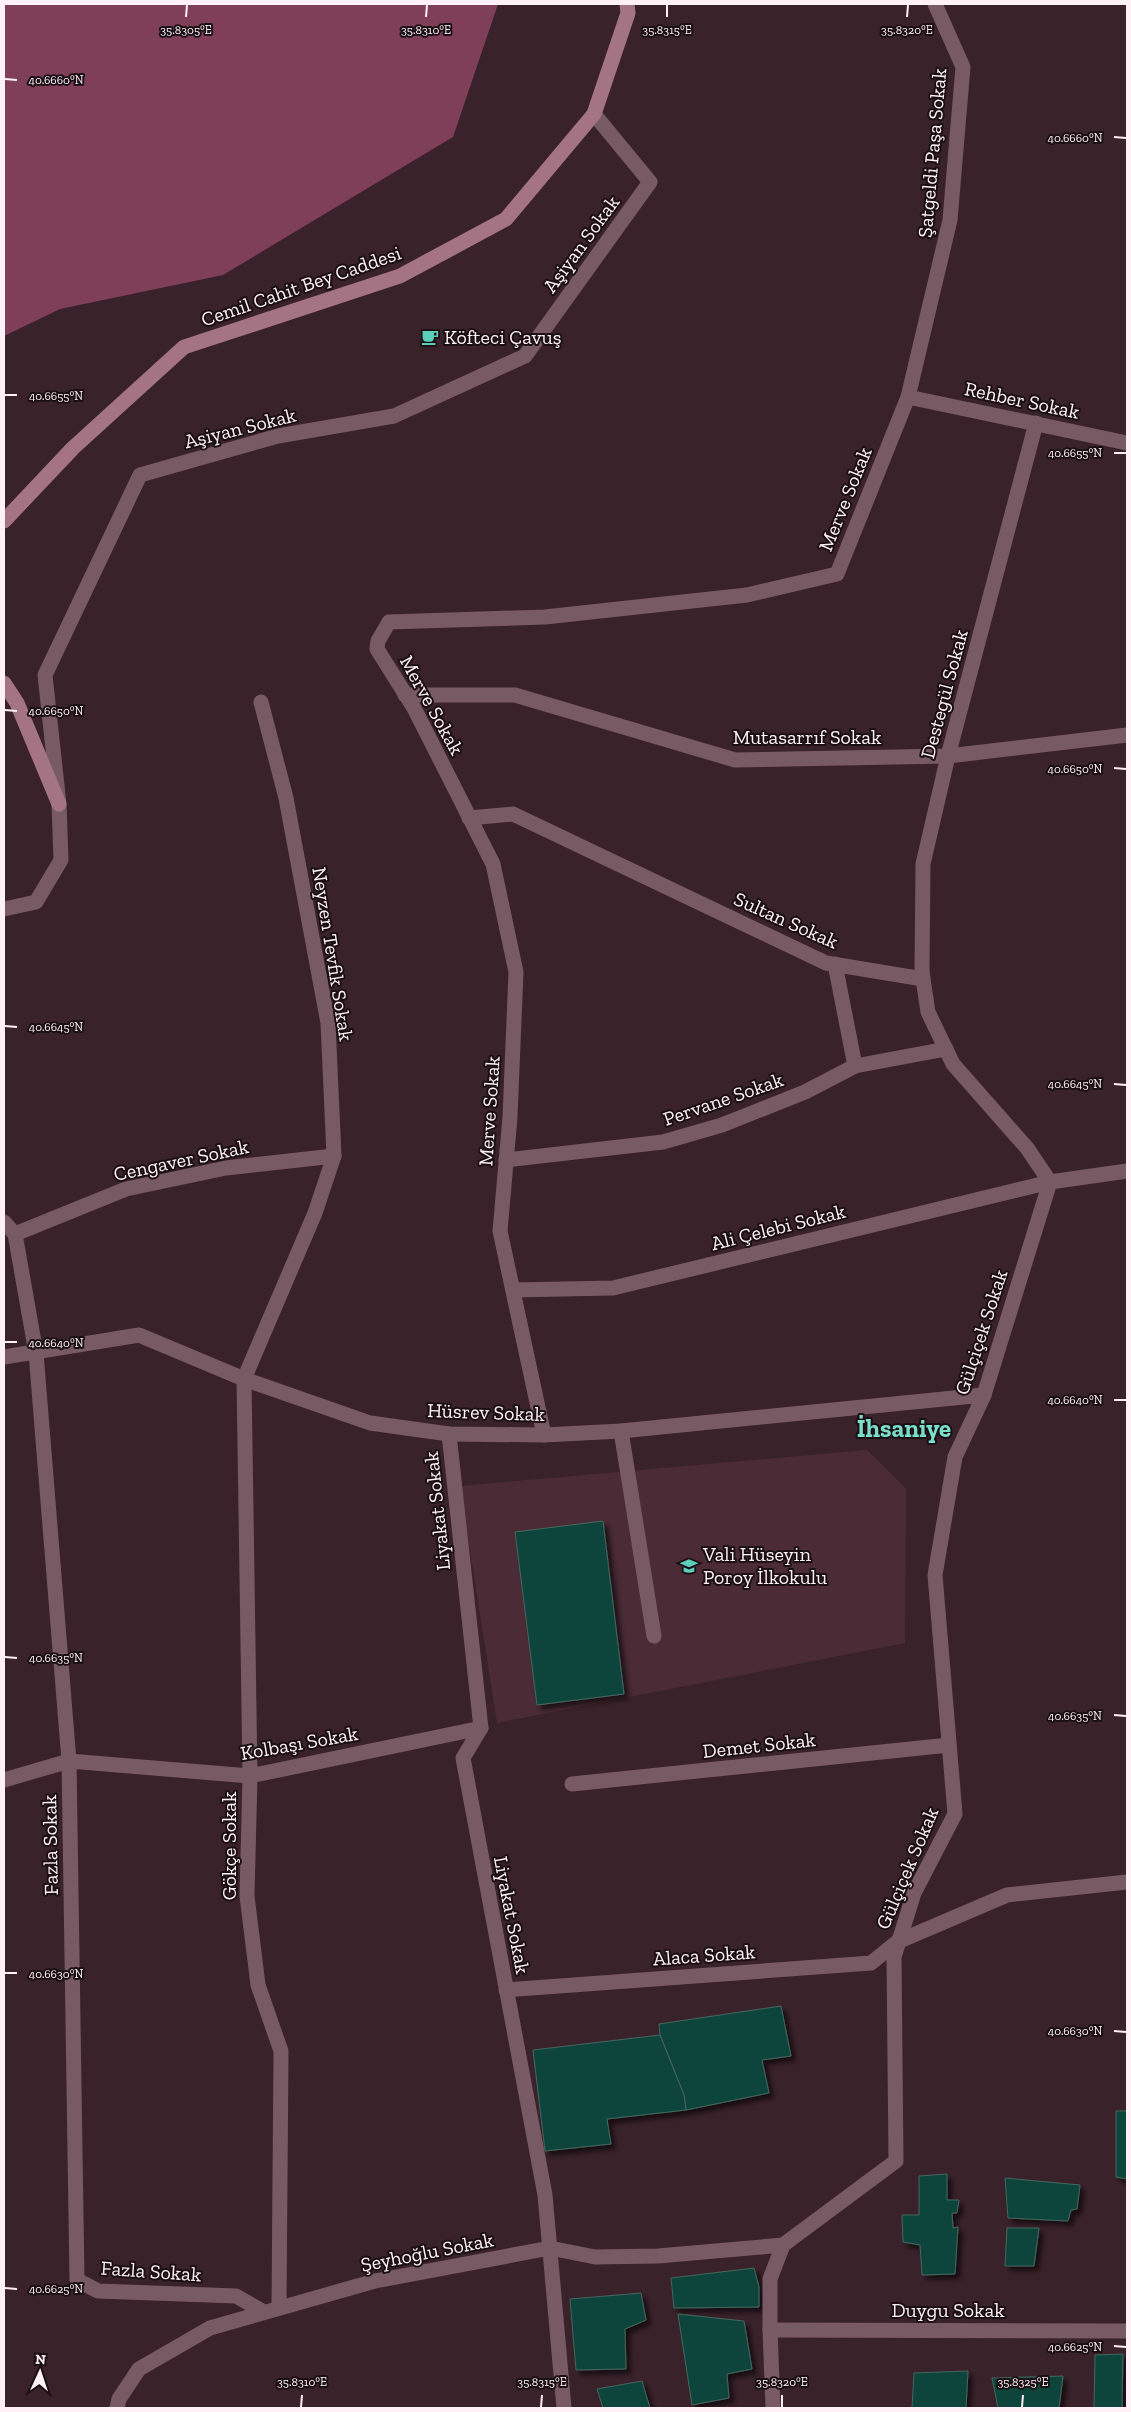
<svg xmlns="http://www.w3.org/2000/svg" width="1131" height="2412" viewBox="0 0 1131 2412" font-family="'Zilla Slab',serif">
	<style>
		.built { fill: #4a2b36 }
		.forest { fill: #7f3f58 }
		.building { fill: #10453c; stroke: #45665f; filter: url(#shadow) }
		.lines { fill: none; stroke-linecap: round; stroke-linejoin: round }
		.lane { stroke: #785a64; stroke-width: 15 }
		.street { stroke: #785a64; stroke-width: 15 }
		.secondary { stroke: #a47484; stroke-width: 15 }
		.ticks { fill: none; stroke: #fff1f5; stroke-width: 2 }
		.labels { text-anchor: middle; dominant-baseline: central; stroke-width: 4; stroke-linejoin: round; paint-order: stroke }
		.street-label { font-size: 20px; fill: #fff1f5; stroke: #1a0f13 }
		.poi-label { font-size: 20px; fill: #fff1f5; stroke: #1a0f13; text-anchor: start }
		.district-label { font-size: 25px; font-weight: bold; fill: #79deca; stroke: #1a0f13 }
		.ticks-label { font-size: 12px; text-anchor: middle; fill: #fff1f5; stroke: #1a0f13; stroke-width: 4; stroke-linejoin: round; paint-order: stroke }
	</style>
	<defs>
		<filter id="shadow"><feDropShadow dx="4.5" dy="4.5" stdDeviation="2.5" flood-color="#0009"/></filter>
	</defs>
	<rect width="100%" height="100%" fill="#3a222a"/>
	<path class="built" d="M 867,1450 L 906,1489 L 905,1643 L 497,1723 L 460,1486 Z"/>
	<path class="forest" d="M 4,4 L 498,4 L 453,137 L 223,275 L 60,309 L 4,336 Z"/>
	<g class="building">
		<path d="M 603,1521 L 624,1694 L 537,1705 L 515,1532 Z"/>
		<path d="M 781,2006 L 791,2056 L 762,2060 L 769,2093 L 686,2110 L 684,2095 L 660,2035 L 659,2024 Z"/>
		<path d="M 660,2035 L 684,2095 L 686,2110 L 607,2119 L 611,2144 L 545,2151 L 533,2050 Z"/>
		<path d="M 1116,2111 L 1127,2111 L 1127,2179 L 1116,2177 Z"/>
		<path d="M 947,2174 L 947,2200 L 959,2200 L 957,2213 L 952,2213 L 953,2228 L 958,2227 L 955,2274 L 922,2275 L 920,2245 L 903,2242 L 902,2215 L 919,2215 L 919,2176 Z"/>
		<path d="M 1005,2178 L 1080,2185 L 1077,2209 L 1071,2210 L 1068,2221 L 1008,2218 Z"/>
		<path d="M 1007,2228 L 1039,2228 L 1034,2266 L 1005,2266 Z"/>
		<path d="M 754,2268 L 759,2287 L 759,2307 L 674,2308 L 671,2278 Z"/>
		<path d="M 641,2293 L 646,2320 L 625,2329 L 626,2369 L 576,2370 L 570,2299 Z"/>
		<path d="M 678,2314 L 744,2321 L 752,2369 L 727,2374 L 729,2398 L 692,2405 Z"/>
		<path d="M 1123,2354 L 1122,2408 L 1094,2408 L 1095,2355 Z"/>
		<path d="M 968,2371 L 966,2408 L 912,2408 L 914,2373 Z"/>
		<path d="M 1063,2376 L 1059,2408 L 998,2408 L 992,2378 Z"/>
		<path d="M 642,2381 L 650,2408 L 603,2408 L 597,2389 Z"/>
	</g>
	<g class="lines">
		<path class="lane" d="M 621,1431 L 654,1636"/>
		<g class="street">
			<path d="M 908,397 L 1127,443"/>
			<path d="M 405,695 L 515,695 L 735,760 L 948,756 L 1127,735"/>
			<path d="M 261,702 L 286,798 L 328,1023 L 334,1156 L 315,1213 L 244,1379 L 250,1776 L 247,1896 L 258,1985 L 281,2051 L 279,2308"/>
			<path d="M 469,818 L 513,814 L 826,963 L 923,979 L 928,1012 L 953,1064 L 1027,1148 L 1050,1182"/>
			<path d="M 4,909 L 36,902 L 61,860 L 59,804 L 45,675 L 140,475 L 278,436 L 394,416 L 525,356 L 650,182 L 594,114"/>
			<path d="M 835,964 L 855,1066"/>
			<path d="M 923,979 L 922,969 L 923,864 L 948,756 L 1036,423"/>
			<path d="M 506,1160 L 663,1142 L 722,1125 L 805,1092 L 855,1066 L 946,1049"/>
			<path d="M 4,1222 L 15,1234 L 36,1353 L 69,1761 L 77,2280 L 98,2291 L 236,2296 L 264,2312"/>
			<path d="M 15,1234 L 126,1189 L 226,1168 L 334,1156"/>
			<path d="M 513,1290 L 613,1288 L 1050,1182 L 1127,1171"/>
			<path d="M 4,1357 L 139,1335 L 244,1379 L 370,1423 L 449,1434 L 544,1435 L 621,1431 L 984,1395"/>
			<path d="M 449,1434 L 481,1728 L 463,1758 L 545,2195 L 564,2408"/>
			<path d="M 544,1435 L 500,1231 L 510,1117 L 516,972 L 493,864 L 414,708 L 377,649 L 378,641 L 389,622 L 545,617 L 747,595 L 837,574 L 908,397 L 950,220 L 963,67 L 935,4"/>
			<path d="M 4,1780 L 69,1761 L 250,1776 L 481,1728"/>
			<path d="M 572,1784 L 949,1745"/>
			<path d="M 506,1990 L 871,1963 L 897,1942 L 1007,1895 L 1127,1882"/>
			<path d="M 770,2330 L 1127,2331"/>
			<path d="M 117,2408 L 119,2399 L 139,2369 L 210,2328 L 375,2281 L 550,2248 L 595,2257 L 658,2256 L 783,2245"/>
			<path d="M 773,2408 L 770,2330 L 770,2279 L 783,2245 L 896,2161 L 894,1957 L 914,1893 L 955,1814 L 935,1575 L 955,1457 L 984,1395 L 1050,1182"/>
		</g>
		<g class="secondary">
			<path d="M 4,521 L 73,448 L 184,347 L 400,276 L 506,219 L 594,114 L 628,13 L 627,4"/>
			<path d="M 4,683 L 17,703 L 59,804"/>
		</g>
	</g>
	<path class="ticks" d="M 186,17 L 187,5M 426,17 L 427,5M 667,17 L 667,5M 907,17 L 908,5M 5,79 L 17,80M 1114,137 L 1126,138M 5,395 L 17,395M 1114,453 L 1126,453M 5,710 L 17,711M 1114,768 L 1126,769M 5,1026 L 17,1027M 1114,1084 L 1126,1085M 5,1342 L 17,1342M 1114,1400 L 1126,1400M 5,1657 L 17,1658M 1114,1715 L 1126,1716M 5,1973 L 17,1973M 1114,2031 L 1126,2032M 5,2288 L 17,2289M 1114,2346 L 1126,2347M 301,2407 L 302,2395M 541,2407 L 542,2395M 782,2407 L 782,2395M 1022,2407 L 1023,2395"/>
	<defs>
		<g id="cafe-bare" transform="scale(1.35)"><path d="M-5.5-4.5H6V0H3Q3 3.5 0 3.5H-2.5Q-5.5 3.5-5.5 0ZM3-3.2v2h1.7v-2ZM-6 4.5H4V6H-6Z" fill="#5dceb9" stroke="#1a0f13" stroke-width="2.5" paint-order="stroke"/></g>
		<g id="school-bare" transform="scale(1.35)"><path d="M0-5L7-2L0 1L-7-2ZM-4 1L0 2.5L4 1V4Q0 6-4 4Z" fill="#5dceb9" stroke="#1a0f13" stroke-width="2.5" paint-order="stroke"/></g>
	</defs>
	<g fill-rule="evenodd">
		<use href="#cafe-bare" x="430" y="337"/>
		<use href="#school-bare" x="689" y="1566"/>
	</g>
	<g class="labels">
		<g class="street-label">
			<text transform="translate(932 153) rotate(-85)">Şatgeldi Paşa Sokak</text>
			<text transform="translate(581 244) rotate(-54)">Aşiyan Sokak</text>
			<text transform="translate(301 286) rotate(-19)">Cemil Cahit Bey Caddesi</text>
			<text transform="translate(1022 400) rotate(12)">Rehber Sokak</text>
			<text transform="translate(240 428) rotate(-14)">Aşiyan Sokak</text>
			<text transform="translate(845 499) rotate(-68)">Merve Sokak</text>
			<text transform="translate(944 694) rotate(-75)">Destegül Sokak</text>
			<text transform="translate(432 705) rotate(61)">Merve Sokak</text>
			<text x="807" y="737">Mutasarrıf Sokak</text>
			<text transform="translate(786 920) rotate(24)">Sultan Sokak</text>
			<text transform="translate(333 954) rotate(81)">Neyzen Tevfik Sokak</text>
			<text transform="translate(723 1099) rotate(-19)">Pervane Sokak</text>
			<text transform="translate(489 1111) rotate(-86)">Merve Sokak</text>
			<text transform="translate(181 1160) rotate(-12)">Cengaver Sokak</text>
			<text transform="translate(778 1227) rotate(-14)">Ali Çelebi Sokak</text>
			<text transform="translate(981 1332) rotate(-72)">Gülçiçek Sokak</text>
			<text transform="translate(486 1412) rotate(2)">Hüsrev Sokak</text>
			<text transform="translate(437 1511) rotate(-96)">Liyakat Sokak</text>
			<text transform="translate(299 1743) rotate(-10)">Kolbaşı Sokak</text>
			<text transform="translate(759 1745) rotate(-6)">Demet Sokak</text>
			<text transform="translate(50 1845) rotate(-91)">Fazla Sokak</text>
			<text transform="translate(229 1846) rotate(-90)">Gökçe Sokak</text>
			<text transform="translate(907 1868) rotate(-67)">Gülçiçek Sokak</text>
			<text transform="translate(512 1915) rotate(79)">Liyakat Sokak</text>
			<text transform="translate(704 1955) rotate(-4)">Alaca Sokak</text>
			<text transform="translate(427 2252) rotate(-11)">Şeyhoğlu Sokak</text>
			<text transform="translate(151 2271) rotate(4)">Fazla Sokak</text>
			<text x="948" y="2310">Duygu Sokak</text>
		</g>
		<g class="poi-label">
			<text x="444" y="337">Köfteci Çavuş</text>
			<text x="703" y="1554">Vali Hüseyin<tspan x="703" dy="23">Poroy İlkokulu</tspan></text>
		</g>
		<g class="district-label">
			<text x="904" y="1428">İhsaniye</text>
		</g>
	</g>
	<g class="ticks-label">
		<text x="186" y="34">35.8305°E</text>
		<text x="426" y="34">35.8310°E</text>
		<text x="667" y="34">35.8315°E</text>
		<text x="907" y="34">35.8320°E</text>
		<text x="56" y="84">40.6660°N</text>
		<text x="1075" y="142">40.6660°N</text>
		<text x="56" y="400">40.6655°N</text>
		<text x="1075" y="457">40.6655°N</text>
		<text x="56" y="715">40.6650°N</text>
		<text x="1075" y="773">40.6650°N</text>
		<text x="56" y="1031">40.6645°N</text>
		<text x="1075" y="1088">40.6645°N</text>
		<text x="56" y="1347">40.6640°N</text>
		<text x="1075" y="1404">40.6640°N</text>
		<text x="56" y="1662">40.6635°N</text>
		<text x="1075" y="1720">40.6635°N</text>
		<text x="56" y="1978">40.6630°N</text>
		<text x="1075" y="2035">40.6630°N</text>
		<text x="56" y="2293">40.6625°N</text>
		<text x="1075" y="2351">40.6625°N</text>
		<text x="302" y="2386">35.8310°E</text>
		<text x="542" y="2386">35.8315°E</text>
		<text x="782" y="2386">35.8320°E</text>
		<text x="1023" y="2386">35.8325°E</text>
	</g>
	<rect width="1131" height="2412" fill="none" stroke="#fff1f5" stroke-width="10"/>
	<g transform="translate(40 2372) rotate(3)" stroke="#1a0f13" stroke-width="4" paint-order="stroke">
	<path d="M0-4L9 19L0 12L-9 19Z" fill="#fff1f5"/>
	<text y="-8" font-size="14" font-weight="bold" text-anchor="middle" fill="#fff1f5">N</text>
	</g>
</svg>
